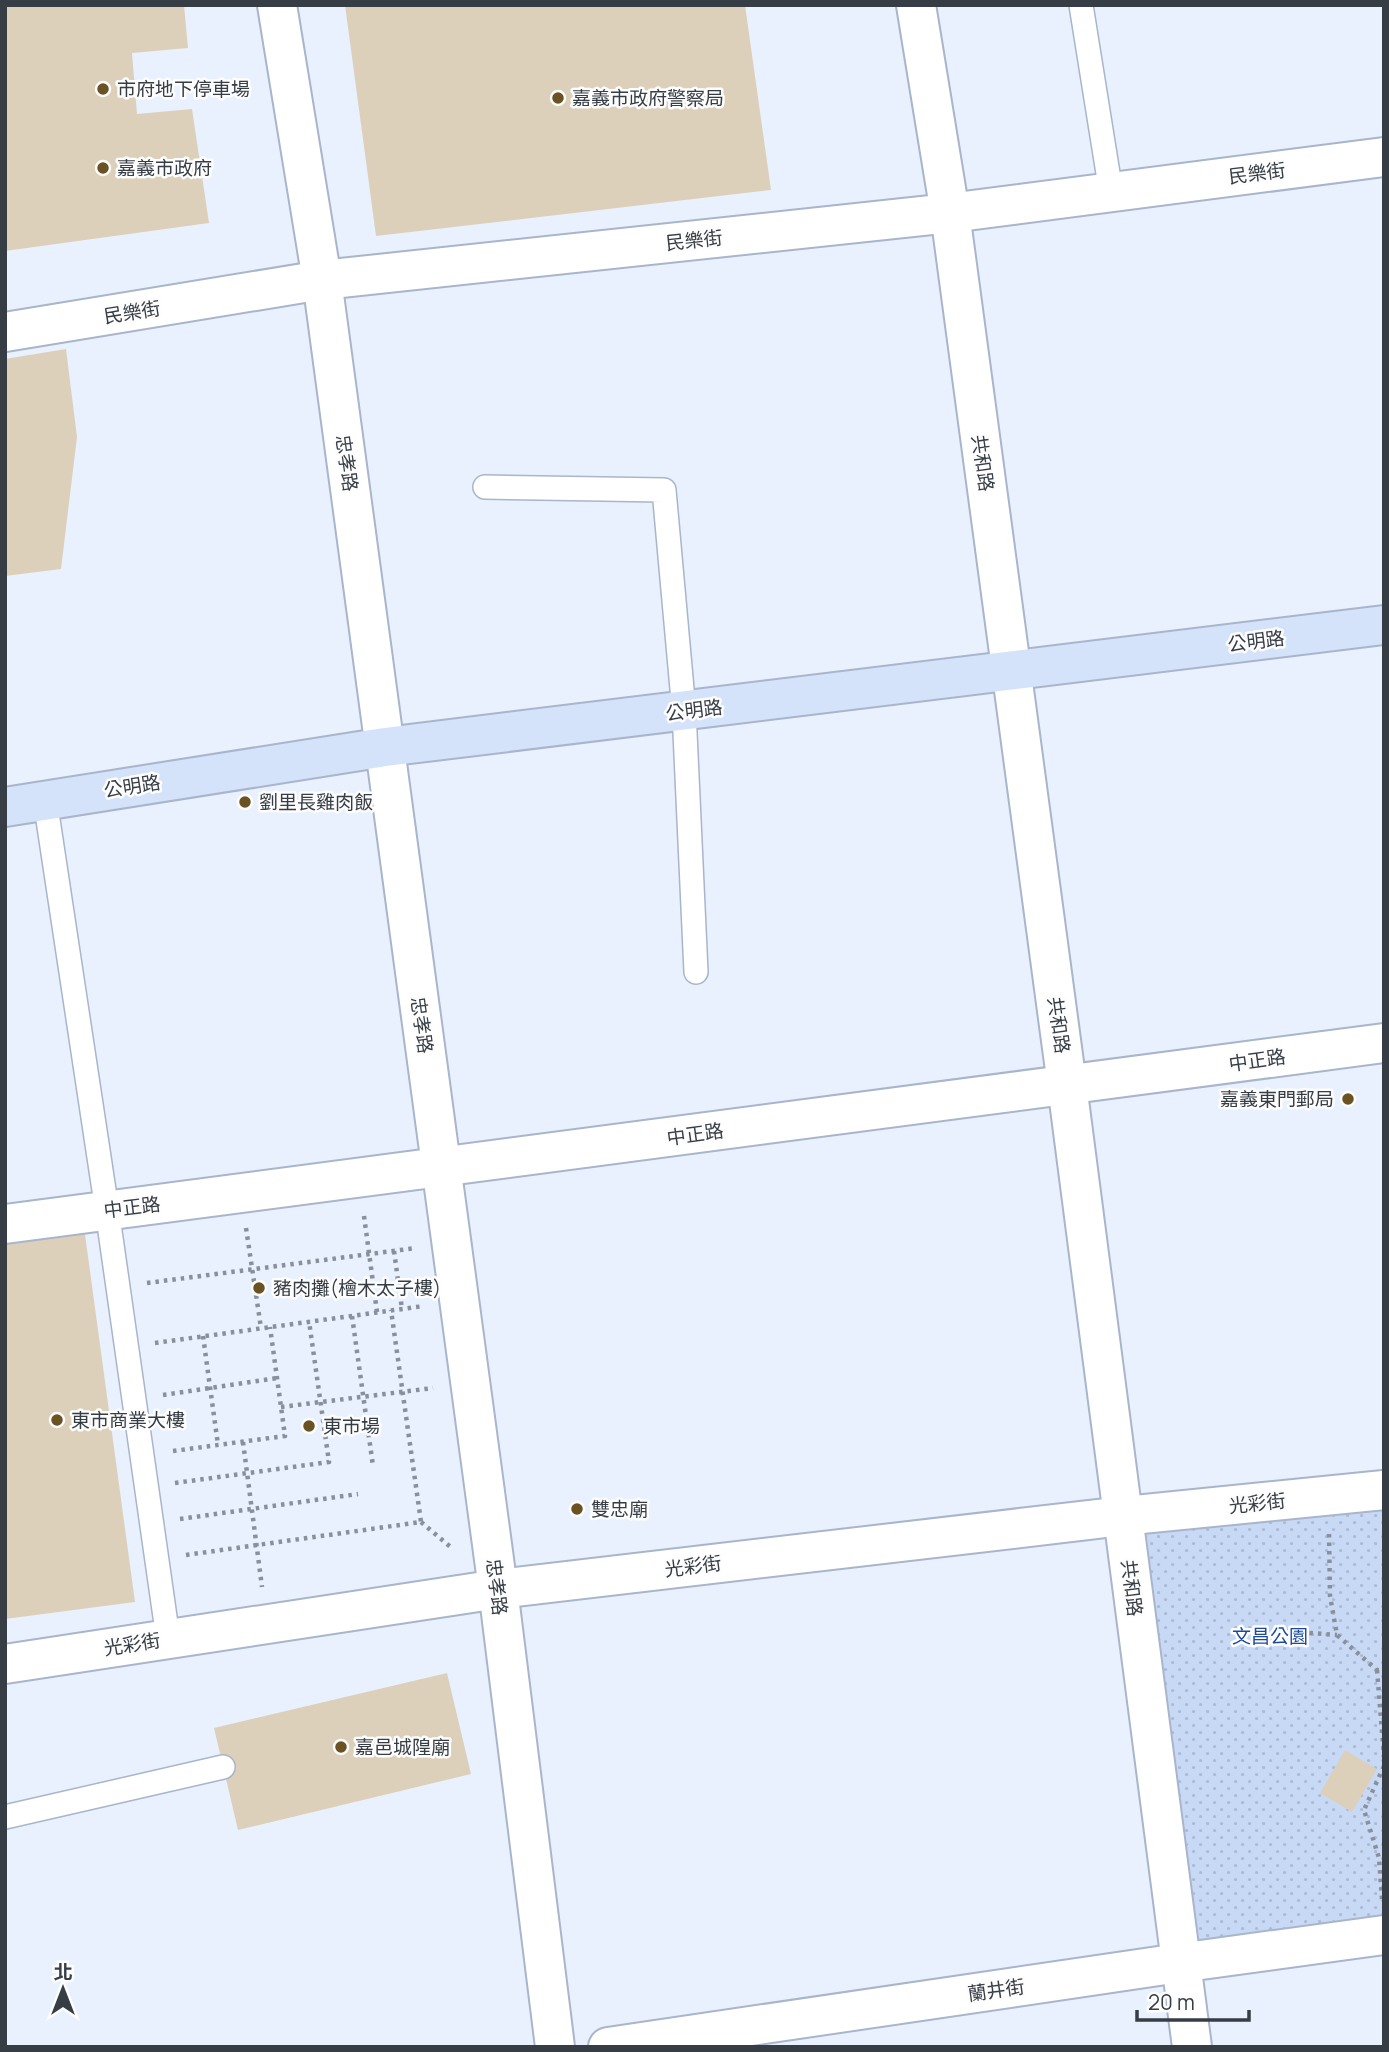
<svg xmlns="http://www.w3.org/2000/svg" width="1389" height="2052" viewBox="0 0 1389 2052" font-family="Manrope,'Noto Sans TC',sans-serif">
	<style>
		.park { fill: url(#park-dots) }
		.building { fill: #ddd0ba }
		.lines { fill: none; stroke-linecap: round; stroke-linejoin: round }
		.lane-casing { stroke: #a9b5cb; stroke-width: 26 }
		.street-casing { stroke: #a9b5cb; stroke-width: 42 }
		.secondary-casing { stroke: #a9b5cb; stroke-width: 42 }
		.path { stroke: #89909b; stroke-width: 4.5; stroke-dasharray: 3.5 5; stroke-linecap: butt }
		.lane { stroke: #fff; stroke-width: 23 }
		.street { stroke: #fff; stroke-width: 38 }
		.secondary { stroke: #d4e2fa; stroke-width: 38 }
		.poi-dot { fill: #6a5222; stroke: #fdfdfd; stroke-width: 2.5 }
		.labels { text-anchor: middle; dominant-baseline: central; stroke-width: 5; stroke-linejoin: round; paint-order: stroke }
		.poi-label { font-size: 19px; fill: #373d45; stroke: #fdfdfd; text-anchor: start }
		.street-label { font-size: 19px; fill: #373d45; stroke: #fdfdfd }
		.park-label { font-size: 19px; fill: #1a499e; stroke: #fdfdfd }
	</style>
	<defs>
		<pattern id="park-dots" width="8" height="8" patternUnits="userSpaceOnUse" patternTransform="scale(1.75)"><rect width="8" height="8" fill="#c8d9f6"/><path d="M2 2h.1M6 6h.1" fill="none" stroke="#acbbd4" stroke-width="1.8" stroke-linecap="round"/></pattern>
	</defs>
	<rect width="100%" height="100%" fill="#e9f1fe"/>
	<path class="park" d="M 1384,1505 L 1384,1923 L 1195,1948 L 1141,1536 L 1150,1525 Z"/>
	<g class="building">
		<path d="M 5,5 L 184,5 L 188,48 L 132,53 L 137,114 L 192,109 L 209,223 L 5,251 Z"/>
		<path d="M 345,5 L 745,5 L 771,190 L 376,236 Z"/>
		<path d="M 66,349 L 77,437 L 61,569 L 5,576 L 5,359 Z"/>
		<path d="M 84,1227 L 135,1602 L 5,1619 L 5,1237 Z"/>
		<path d="M 447,1673 L 471,1774 L 238,1830 L 214,1728 Z"/>
		<path d="M 1345,1750 L 1377,1769 L 1352,1812 L 1320,1793 Z"/>
	</g>
	<g class="lines">
		<g class="lane-casing">
			<g id="lane">
				<path d="M 1081,5 L 1111,192"/>
				<path d="M 485,487 L 664,490 L 684,711 L 696,972"/>
				<path d="M 45,800 L 107,1210 L 168,1638"/>
				<path d="M 5,1817 L 223,1767"/>
			</g>
		</g>
		<g class="street-casing">
			<g id="street">
				<path d="M 277,5 L 322,280 L 498,1589 L 555,2047"/>
				<path d="M 916,5 L 950,213 L 1067,1085 L 1192,2047"/>
				<path d="M 5,332 L 322,280 L 950,213 L 1384,157"/>
				<path d="M 5,1224 L 1384,1043"/>
				<path d="M 5,1664 L 498,1589 L 1123,1516 L 1384,1490"/>
				<path d="M 608,2047 L 1179,1963 L 1384,1935"/>
			</g>
		</g>
		<g class="secondary-casing">
			<path id="secondary" d="M 5,807 L 385,747 L 1384,625"/>
		</g>
		<g class="path">
			<path d="M 364,1216 L 377,1312"/>
			<path d="M 246,1228 L 261,1328"/>
			<path d="M 394,1251 L 402,1309"/>
			<path d="M 147,1283 L 416,1248"/>
			<path d="M 352,1316 L 373,1466"/>
			<path d="M 203,1336 L 218,1445"/>
			<path d="M 155,1343 L 424,1306"/>
			<path d="M 163,1395 L 277,1378"/>
			<path d="M 281,1407 L 433,1388"/>
			<path d="M 243,1442 L 262,1587"/>
			<path d="M 173,1451 L 285,1436 L 270,1327"/>
			<path d="M 175,1483 L 329,1462 L 309,1321"/>
			<path d="M 180,1519 L 358,1494"/>
			<path d="M 421,1522 L 453,1549"/>
			<path d="M 1329,1534 L 1330,1596 L 1337,1635 L 1377,1670 L 1384,1671"/>
			<path d="M 186,1555 L 421,1522 L 391,1310"/>
			<path d="M 1284,1631 L 1337,1635"/>
			<path d="M 1377,1670 L 1384,1757"/>
			<path d="M 1382,1899 L 1379,1858 L 1364,1810 L 1384,1766"/>
		</g>
		<use href="#lane" class="lane"/>
		<use href="#street" class="street"/>
		<use href="#secondary" class="secondary"/>
	</g>
	<g class="poi-dot">
		<circle cx="103" cy="89" r="7"/>
		<circle cx="558" cy="98" r="7"/>
		<circle cx="103" cy="168" r="7"/>
		<circle cx="245" cy="802" r="7"/>
		<circle cx="1348" cy="1099" r="7"/>
		<circle cx="259" cy="1288" r="7"/>
		<circle cx="57" cy="1420" r="7"/>
		<circle cx="309" cy="1426" r="7"/>
		<circle cx="577" cy="1509" r="7"/>
		<circle cx="341" cy="1747" r="7"/>
	</g>
	<g class="labels">
		<g class="poi-label">
			<text x="117" y="89">市府地下停車場</text>
			<text x="572" y="98">嘉義市政府警察局</text>
			<text x="117" y="168">嘉義市政府</text>
			<text x="259" y="802">劉里長雞肉飯</text>
			<text x="1334" y="1099" text-anchor="end">嘉義東門郵局</text>
			<text x="273" y="1288">豬肉攤(檜木太子樓)</text>
			<text x="71" y="1420">東市商業大樓</text>
			<text x="323" y="1426">東市場</text>
			<text x="591" y="1509">雙忠廟</text>
			<text x="355" y="1747">嘉邑城隍廟</text>
		</g>
		<g class="street-label">
			<text transform="translate(1257 173) rotate(-7)">民樂街</text>
			<text transform="translate(694 240) rotate(-6)">民樂街</text>
			<text transform="translate(132 312) rotate(-9)">民樂街</text>
			<text transform="translate(347 463) rotate(82)">忠孝路</text>
			<text transform="translate(983 463) rotate(82)">共和路</text>
			<text transform="translate(1256 641) rotate(-7)">公明路</text>
			<text transform="translate(694 710) rotate(-7)">公明路</text>
			<text transform="translate(132 786) rotate(-9)">公明路</text>
			<text transform="translate(422 1025) rotate(82)">忠孝路</text>
			<text transform="translate(1059 1025) rotate(82)">共和路</text>
			<text transform="translate(1257 1060) rotate(-8)">中正路</text>
			<text transform="translate(695 1134) rotate(-8)">中正路</text>
			<text transform="translate(132 1207) rotate(-7)">中正路</text>
			<text transform="translate(1257 1503) rotate(-6)">光彩街</text>
			<text transform="translate(693 1566) rotate(-7)">光彩街</text>
			<text transform="translate(497 1587) rotate(83)">忠孝路</text>
			<text transform="translate(1132 1588) rotate(83)">共和路</text>
			<text transform="translate(132 1644) rotate(-9)">光彩街</text>
			<text transform="translate(996 1990) rotate(-8)">蘭井街</text>
		</g>
		<g class="park-label">
			<text x="1270" y="1636">文昌公園</text>
		</g>
	</g>
	<rect width="1389" height="2052" fill="none" stroke="#373d45" stroke-width="14"/>
	<g transform="translate(63 1989)" stroke="#fdfdfd" stroke-width="5" paint-order="stroke">
	<path d="M0-5L12 26L0 18L-12 26Z" fill="#373d45"/>
	<text y="-10" font-size="19" font-weight="bold" text-anchor="middle" fill="#373d45">北</text>
	</g>
	<path d="M1137 2010v10h112v-10" fill="none" stroke="#373d45" stroke-width="3.5"/>
	<text x="1148" y="2010" font-size="21" fill="#373d45" stroke="#fdfdfd" stroke-width="5" paint-order="stroke">20 m</text>
</svg>
